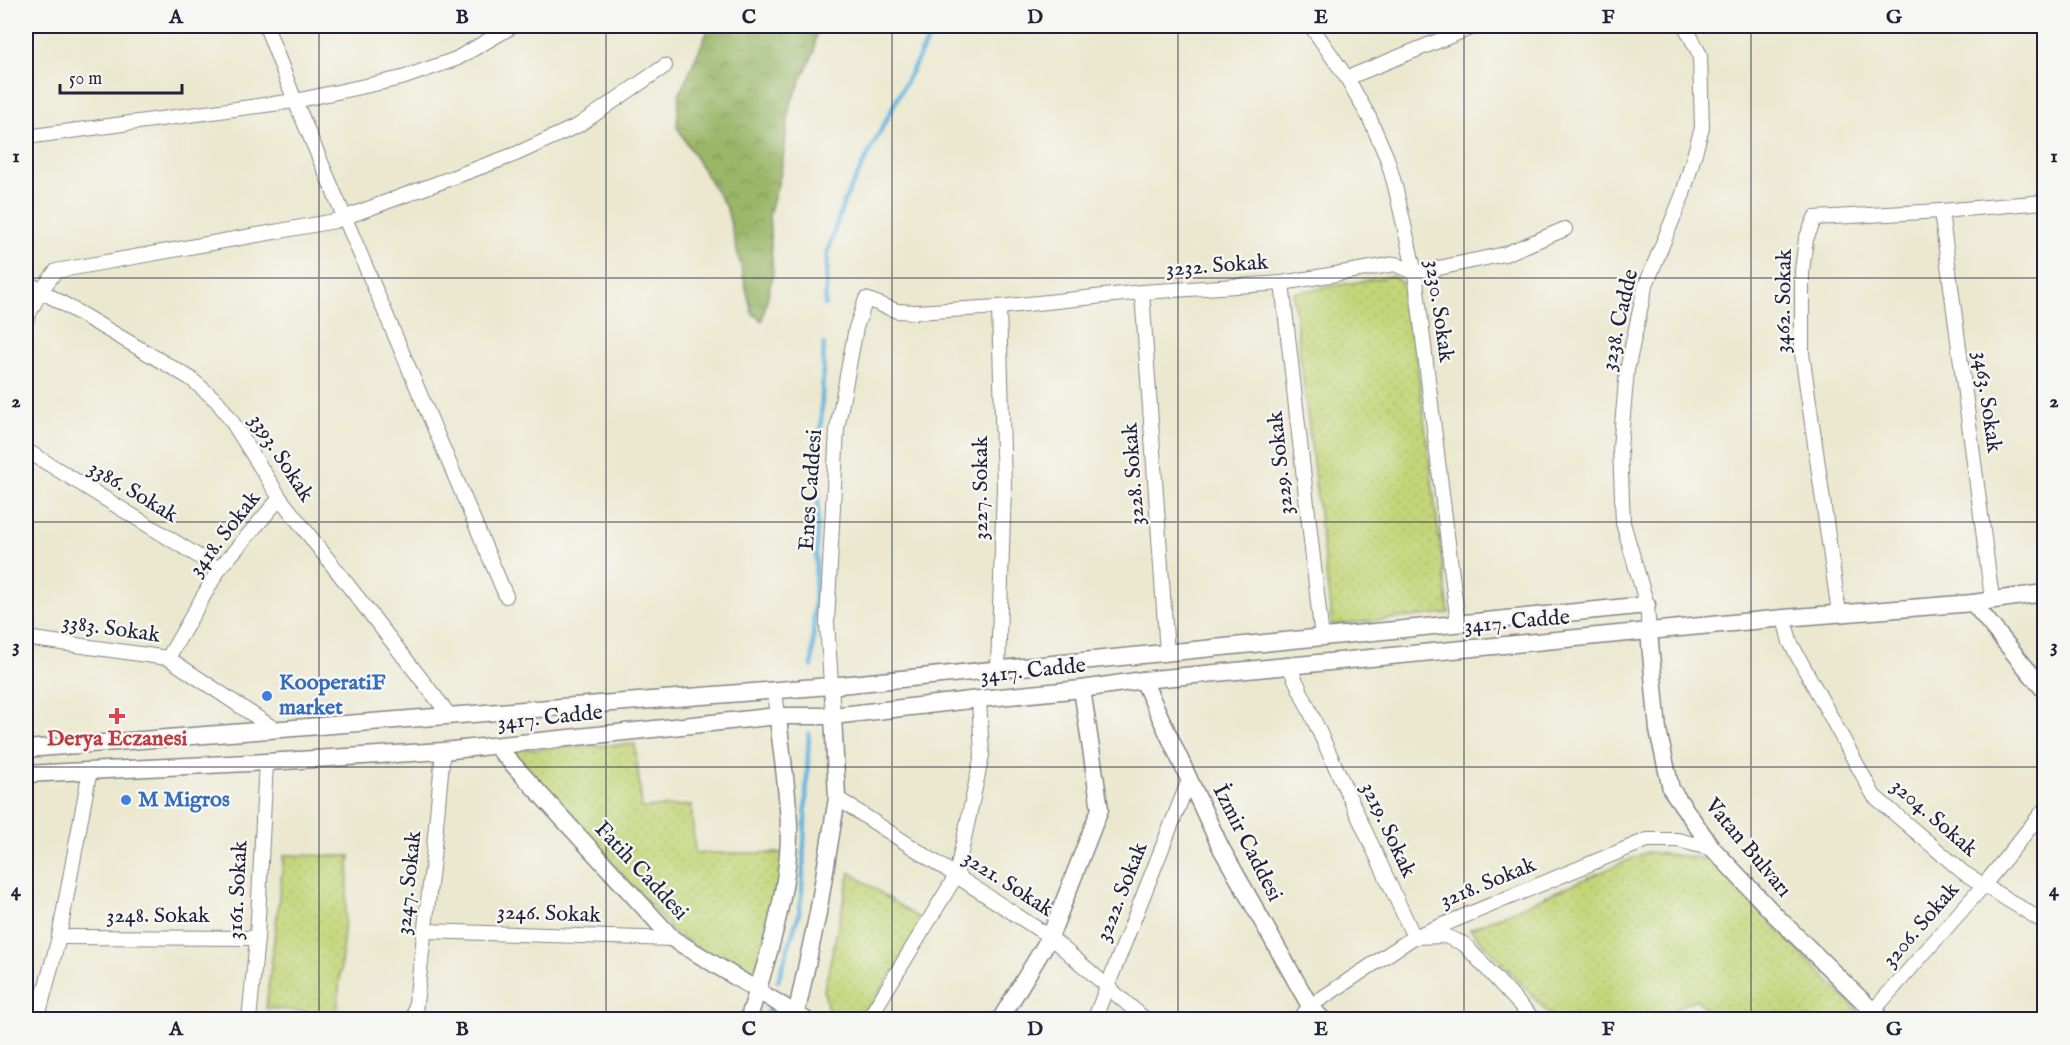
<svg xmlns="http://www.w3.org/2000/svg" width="2070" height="1045" viewBox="0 0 2070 1045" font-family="'IM FELL English',serif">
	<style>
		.grass { fill: url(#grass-dots); stroke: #727c5a; stroke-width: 1.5 }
		.forest { fill: url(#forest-crowns); stroke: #5e6c52; stroke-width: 1.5 }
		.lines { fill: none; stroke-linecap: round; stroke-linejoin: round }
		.stream { stroke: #63b4de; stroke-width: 4.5 }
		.minor-casing { stroke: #868585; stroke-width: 16 }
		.tertiary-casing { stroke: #868585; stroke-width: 19 }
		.minor { stroke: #fff; stroke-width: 14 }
		.tertiary { stroke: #fff; stroke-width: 16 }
		.grid { fill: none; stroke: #22223b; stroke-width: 1.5; stroke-opacity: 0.55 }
		.shop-dot { fill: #3f7fe0; stroke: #f6f6f2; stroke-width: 2 }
		.health-dot { fill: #e0444e; stroke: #f6f6f2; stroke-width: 2 }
		.labels { text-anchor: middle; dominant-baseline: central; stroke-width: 5; stroke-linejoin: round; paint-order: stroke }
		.street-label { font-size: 22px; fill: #22223b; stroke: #f6f6f2 }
		.shop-label { font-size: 22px; font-weight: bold; fill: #366cbe; stroke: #f6f6f2; text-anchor: start }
		.health-label { font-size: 22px; font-weight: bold; fill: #be3a42; stroke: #f6f6f2 }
		.neatline { fill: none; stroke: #22223b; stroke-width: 2 }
		.grid-label { font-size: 20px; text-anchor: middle; font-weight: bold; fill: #22223b }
	</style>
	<defs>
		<pattern id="grass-dots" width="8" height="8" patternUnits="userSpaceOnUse" patternTransform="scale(1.5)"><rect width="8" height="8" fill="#c3d578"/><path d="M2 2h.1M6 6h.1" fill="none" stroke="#a7b769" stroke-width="1.8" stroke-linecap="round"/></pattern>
		<pattern id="forest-crowns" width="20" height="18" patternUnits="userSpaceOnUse" patternTransform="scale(1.5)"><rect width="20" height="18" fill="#9ab668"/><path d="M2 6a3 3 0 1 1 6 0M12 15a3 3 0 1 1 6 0" fill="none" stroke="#7d9457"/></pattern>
	</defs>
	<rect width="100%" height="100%" fill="#f6f6f2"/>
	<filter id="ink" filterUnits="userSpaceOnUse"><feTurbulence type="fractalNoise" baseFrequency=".0167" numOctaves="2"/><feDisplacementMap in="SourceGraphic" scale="12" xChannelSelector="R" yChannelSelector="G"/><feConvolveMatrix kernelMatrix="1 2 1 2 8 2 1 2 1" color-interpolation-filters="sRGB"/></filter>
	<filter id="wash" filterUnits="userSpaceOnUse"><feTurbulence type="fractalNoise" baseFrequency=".008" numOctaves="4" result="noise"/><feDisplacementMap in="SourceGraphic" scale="24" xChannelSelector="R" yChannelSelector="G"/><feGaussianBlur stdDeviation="1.35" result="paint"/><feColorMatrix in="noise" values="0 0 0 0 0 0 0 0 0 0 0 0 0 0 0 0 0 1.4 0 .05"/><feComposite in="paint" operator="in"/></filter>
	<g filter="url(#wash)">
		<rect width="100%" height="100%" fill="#ebe8cf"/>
		<g class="grass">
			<path d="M 1392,276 L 1407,286 L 1449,613 L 1332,625 L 1293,293 Z"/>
			<path d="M 635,744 L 642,808 L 691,805 L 695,853 L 788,853 L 754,983 L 675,934 L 513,750 Z"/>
			<path d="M 1647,852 L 1708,859 L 1866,1019 L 1716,1019 L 1696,999 L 1655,1019 L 1554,1019 L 1470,929 Z"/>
			<path d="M 284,855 L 350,856 L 337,1014 L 266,1008 Z"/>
			<path d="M 850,872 L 927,924 L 860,1019 L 833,1019 L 829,1017 L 824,990 Z"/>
		</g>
		<path class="forest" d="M 710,26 L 817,26 L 814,52 L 790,105 L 781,173 L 769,215 L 773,274 L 762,321 L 752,313 L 727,209 L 677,127 L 679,95 Z"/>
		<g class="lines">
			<g class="stream">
				<path d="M 825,305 L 828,251 L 844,201 L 935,26"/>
				<path d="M 812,667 L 824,344"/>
				<path d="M 778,981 L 799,913 L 802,890 L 809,733"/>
				<path d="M 765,1020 L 769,1008"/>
			</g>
		</g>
	</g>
	<g filter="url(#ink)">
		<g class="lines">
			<g class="minor-casing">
				<g id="minor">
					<path d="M 266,26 L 295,101 L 506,596"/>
					<path d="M 1311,26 L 1347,78 L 1369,117 L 1387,158 L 1395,186 L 1415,273 L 1458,624"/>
					<path d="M 1347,78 L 1475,26"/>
					<path d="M 26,137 L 295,101 L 402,78 L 456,59 L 513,26"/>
					<path d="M 1941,211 L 1992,599"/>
					<path d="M 26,282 L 190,378 L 217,401 L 231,420 L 280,498 L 450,716"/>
					<path d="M 1282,283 L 1322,638"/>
					<path d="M 1142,292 L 1167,653"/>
					<path d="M 26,320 L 40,292 L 56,271 L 335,221 L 516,154 L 579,125 L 665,66"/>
					<path d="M 26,450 L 219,569"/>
					<path d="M 1839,613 L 1802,353 L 1802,271 L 1806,239 L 1815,218 L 1941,211 L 2044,202"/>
					<path d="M 1784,618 L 1790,642 L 1874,796 L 1964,873 L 2044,922"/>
					<path d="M 1649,632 L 1647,605 L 1623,523 L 1620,448 L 1627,370 L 1645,287 L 1683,194 L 1702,128 L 1700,55 L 1685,26"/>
					<path d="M 26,638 L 168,658 L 276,730"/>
					<path d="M 168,658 L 219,569 L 280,498"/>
					<path d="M 1289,666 L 1414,937 L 1445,936 L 1464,944 L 1534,1020"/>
					<path d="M 998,669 L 1004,488 L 999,307"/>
					<path d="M 775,691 L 778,716"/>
					<path d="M 833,716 L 827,622 L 837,429 L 856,328 L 866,299 L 897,311 L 916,312 L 999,307 L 1142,292 L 1282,283 L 1395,264 L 1415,273 L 1505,254 L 1565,229"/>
					<path d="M 837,798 L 1050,937 L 1146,1020"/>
					<path d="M 425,931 L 673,939"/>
					<path d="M 59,937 L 257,938"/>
					<path d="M 1873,1011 L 1984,885 L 2044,810"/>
					<path d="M 37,1020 L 59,937 L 90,770"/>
					<path d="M 249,1020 L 257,938 L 266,762"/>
					<path d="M 414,1020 L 432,868 L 443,751"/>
					<path d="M 868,1020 L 956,876 L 982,755 L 979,699"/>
					<path d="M 1094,1020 L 1189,780"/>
					<path d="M 1299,1020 L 1310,1006 L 1414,937 L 1647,840 L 1678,840 L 1713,849"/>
				</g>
			</g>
			<g class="tertiary-casing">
				<g id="tertiary">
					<path d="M 1973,603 L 2044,690"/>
					<path d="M 1649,632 L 1658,730 L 1671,789 L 1713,849 L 1775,915 L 1882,1020"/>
					<path d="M 1143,680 L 1221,848 L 1310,1006 L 1323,1020"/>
					<path d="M 496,746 L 673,939 L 806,1020"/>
					<path d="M 26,749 L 830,686 L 1647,605"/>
					<path d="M 26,774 L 266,762 L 443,751 L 778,716 L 833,716 L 979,699 L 1082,689 L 1143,680 L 1784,618 L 1973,603 L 2044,593"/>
					<path d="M 748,1020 C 767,962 789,892 789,831 C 789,794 781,753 778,716"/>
					<path d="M 795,1020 L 818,913 L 837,798 L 833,716"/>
					<path d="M 1000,1020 L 1050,937 L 1100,809 L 1082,689"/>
				</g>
			</g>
			<use href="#minor" class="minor"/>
			<use href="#tertiary" class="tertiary"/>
		</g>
	</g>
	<path class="grid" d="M 319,26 L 319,1020M 606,26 L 606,1020M 892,26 L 892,1020M 1178,26 L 1178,1020M 1464,26 L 1464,1020M 1751,26 L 1751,1020M 26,278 L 2044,278M 26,522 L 2044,522M 26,767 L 2044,767"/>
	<g class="shop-dot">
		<circle cx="267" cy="696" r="6"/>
		<circle cx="126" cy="800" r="6"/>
	</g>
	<path class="health-dot" d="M114 707h6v6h6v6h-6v6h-6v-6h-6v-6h6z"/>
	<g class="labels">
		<g class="street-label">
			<text transform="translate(1217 266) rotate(-4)">3232. Sokak</text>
			<text transform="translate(1784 301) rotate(-89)">3462. Sokak</text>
			<text transform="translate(1439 311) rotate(82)">3230. Sokak</text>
			<text transform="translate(1620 320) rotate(-77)">3238. Cadde</text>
			<text transform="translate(1987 402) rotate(82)">3463. Sokak</text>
			<text transform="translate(281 458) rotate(57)">3393. Sokak</text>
			<text transform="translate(1281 463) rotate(-96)">3229. Sokak</text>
			<text transform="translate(1134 474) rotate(-94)">3228. Sokak</text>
			<text transform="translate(981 488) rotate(-90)">3227. Sokak</text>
			<text transform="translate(811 490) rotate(-86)">Enes Caddesi</text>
			<text transform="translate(133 492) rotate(31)">3386. Sokak</text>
			<text transform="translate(225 534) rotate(-52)">3418. Sokak</text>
			<text transform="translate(1517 622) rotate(-5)">3417. Cadde</text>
			<text transform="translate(111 629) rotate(8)">3383. Sokak</text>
			<text transform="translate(1033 671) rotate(-6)">3417. Cadde</text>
			<text transform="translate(550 718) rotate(-6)">3417. Cadde</text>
			<text transform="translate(1934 818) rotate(41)">3204. Sokak</text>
			<text transform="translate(1388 830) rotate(65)">3219. Sokak</text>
			<text transform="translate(1247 843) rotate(63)">İzmir Caddesi</text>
			<text transform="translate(1748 848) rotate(50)">Vatan Bulvarı</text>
			<text transform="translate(641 871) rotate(47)">Fatih Caddesi</text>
			<text transform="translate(409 883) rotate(-84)">3247. Sokak</text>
			<text transform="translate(1488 883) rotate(-22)">3218. Sokak</text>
			<text transform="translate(1008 884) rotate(33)">3221. Sokak</text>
			<text transform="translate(238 890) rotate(-87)">3161. Sokak</text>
			<text transform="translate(1122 892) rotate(-68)">3222. Sokak</text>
			<text transform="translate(549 914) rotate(2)">3246. Sokak</text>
			<text x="158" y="916">3248. Sokak</text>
			<text transform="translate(1921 925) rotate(-49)">3206. Sokak</text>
		</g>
		<g class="shop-label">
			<text x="279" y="683">KooperatiF<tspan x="279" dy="25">market</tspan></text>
			<text x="138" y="800">M Migros</text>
		</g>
		<g class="health-label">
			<text x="117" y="739">Derya Eczanesi</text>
		</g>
	</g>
	<rect width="2070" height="1045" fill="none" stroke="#f6f6f2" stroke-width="66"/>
	<path d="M60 84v9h122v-9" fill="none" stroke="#22223b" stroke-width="3"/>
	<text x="69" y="84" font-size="18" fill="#22223b" stroke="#f6f6f2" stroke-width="4.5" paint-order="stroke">50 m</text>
	<rect x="33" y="33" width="2004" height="979" class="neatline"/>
	<g class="grid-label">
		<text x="176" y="23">A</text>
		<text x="462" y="23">B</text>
		<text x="749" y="23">C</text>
		<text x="1035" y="23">D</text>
		<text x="1321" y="23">E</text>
		<text x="1608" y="23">F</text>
		<text x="1894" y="23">G</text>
		<text x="16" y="162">1</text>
		<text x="2054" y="162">1</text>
		<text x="16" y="407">2</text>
		<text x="2054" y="407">2</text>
		<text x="16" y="652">3</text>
		<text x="2054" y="652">3</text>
		<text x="16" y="896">4</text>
		<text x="2054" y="896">4</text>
		<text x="176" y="1035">A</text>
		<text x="462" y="1035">B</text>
		<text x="749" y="1035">C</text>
		<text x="1035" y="1035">D</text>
		<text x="1321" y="1035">E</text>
		<text x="1608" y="1035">F</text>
		<text x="1894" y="1035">G</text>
	</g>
</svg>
